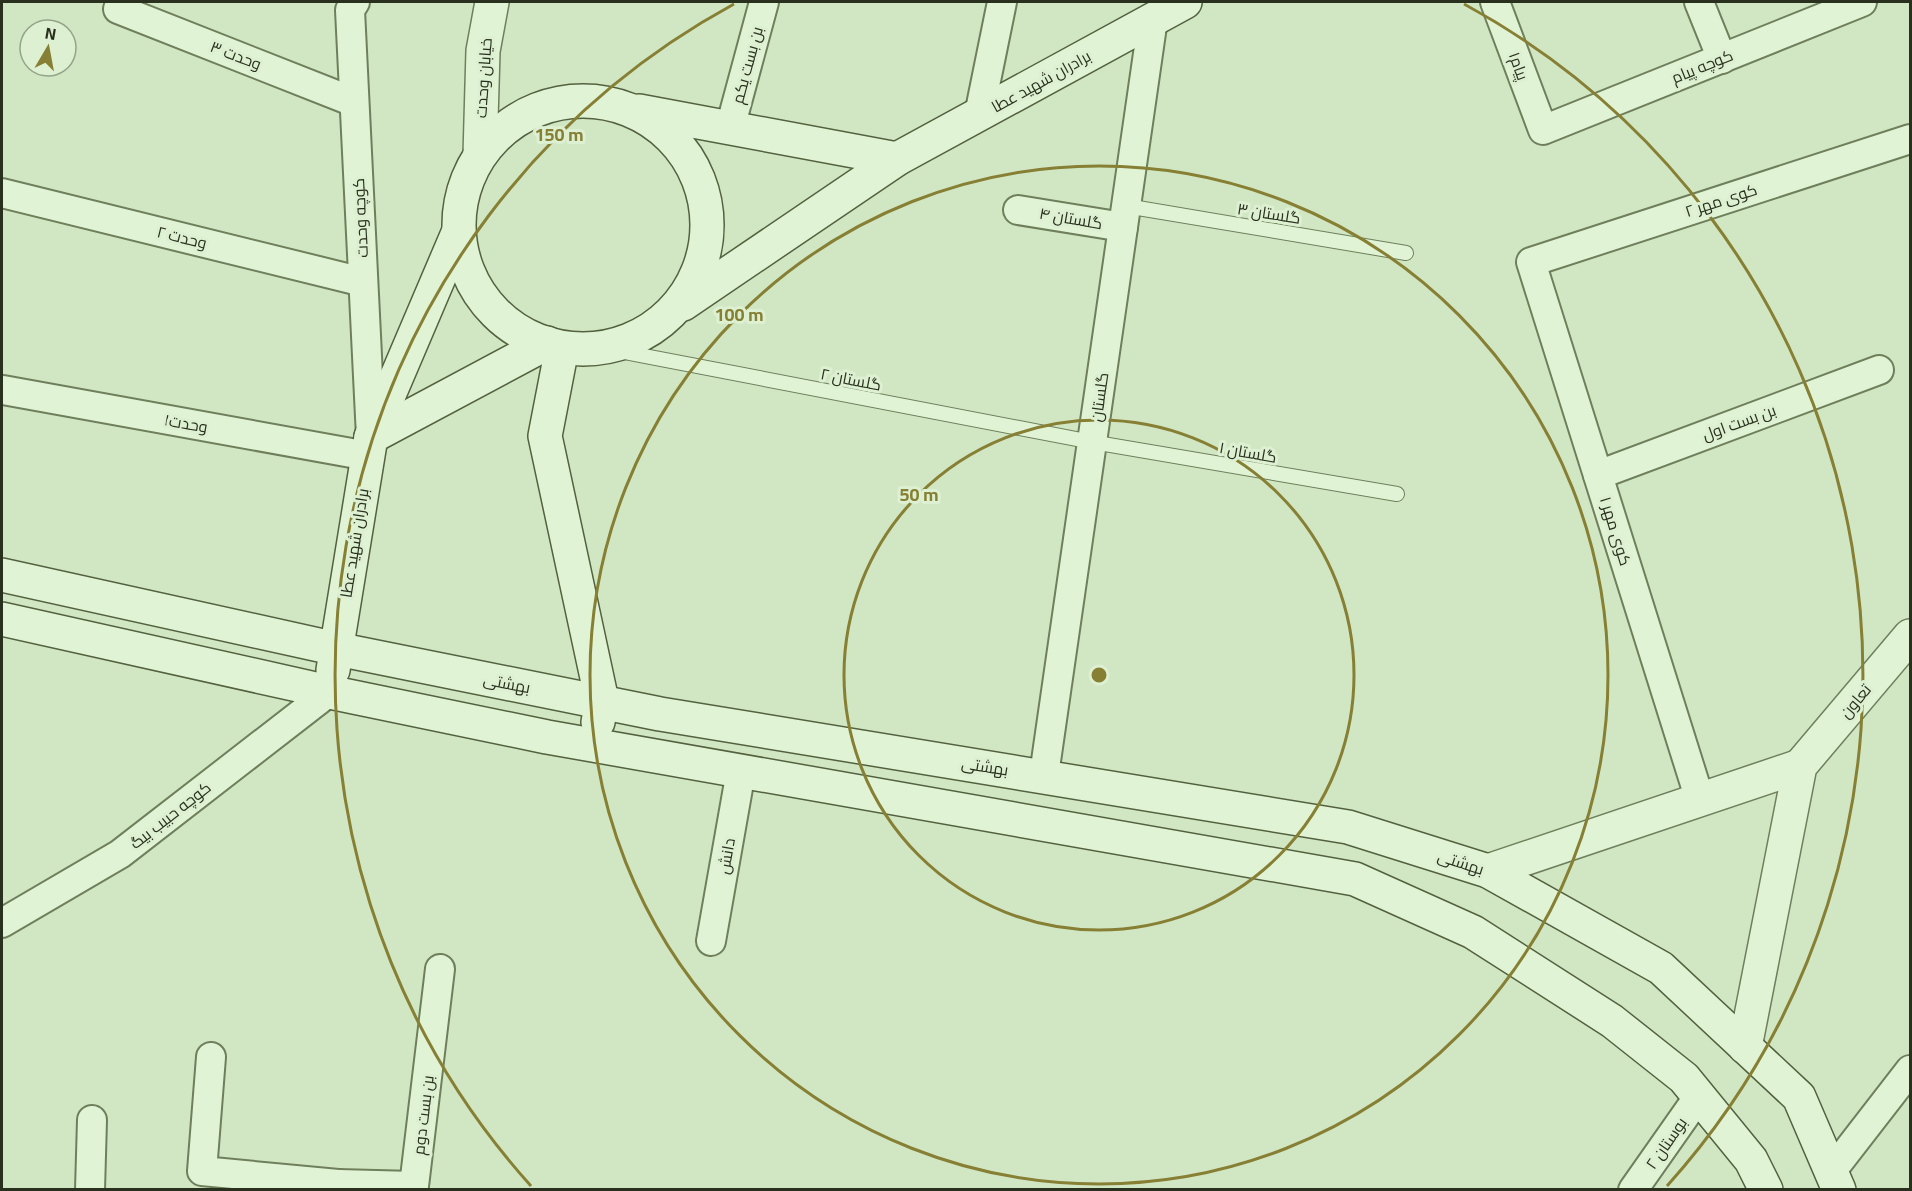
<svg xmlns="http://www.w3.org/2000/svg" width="1912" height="1191" viewBox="0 0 1912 1191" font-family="Georgia,Cairo,serif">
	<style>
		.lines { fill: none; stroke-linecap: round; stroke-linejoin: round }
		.service-casing { stroke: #6f7f5c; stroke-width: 16 }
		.minor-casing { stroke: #6f7f5c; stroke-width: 32 }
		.tertiary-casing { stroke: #6f7f5c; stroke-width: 36 }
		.secondary-casing { stroke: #53613f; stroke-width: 36 }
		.service { stroke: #e0f4d5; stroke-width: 14 }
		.minor { stroke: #e0f4d5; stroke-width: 28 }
		.tertiary { stroke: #e0f4d5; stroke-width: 33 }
		.secondary { stroke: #e0f4d5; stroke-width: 33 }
		.ring { fill: none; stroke: #867f34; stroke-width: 3 }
		.labels { text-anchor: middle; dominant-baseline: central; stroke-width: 6; stroke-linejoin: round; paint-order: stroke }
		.street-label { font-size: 16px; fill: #29311e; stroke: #ddf0d1 }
		.centre { fill: #867f34; stroke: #ddf0d1; stroke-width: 3 }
		.ring-label { font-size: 18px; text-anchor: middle; font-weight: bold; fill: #867f34; stroke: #ddf0d1; stroke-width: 6; stroke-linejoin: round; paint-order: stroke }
	</style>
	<rect width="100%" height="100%" fill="#d1e7c3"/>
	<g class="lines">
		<g class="service-casing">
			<g id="service">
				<path d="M 1126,206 L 1406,253"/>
				<path d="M 603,348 L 1092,442 L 1397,494"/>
			</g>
		</g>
		<g class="minor-casing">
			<g id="minor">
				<path d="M 355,2 L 350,10 L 371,437"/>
				<path d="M 1495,2 L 1543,130 L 1862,2"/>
				<path d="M 1699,2 L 1722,59"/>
				<path d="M 118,9 L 354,102"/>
				<path d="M 979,115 L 1002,2"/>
				<path d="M 730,128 L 764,2"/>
				<path d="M 2,193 L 363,282"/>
				<path d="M 1018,210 L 1123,227"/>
				<path d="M 3,390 L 368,456"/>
				<path d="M 1598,475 L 1879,370"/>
				<path d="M 1044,775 L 1153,19"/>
				<path d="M 1700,800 L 1531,262 L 1910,139"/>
				<path d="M 2,923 L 120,854 L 329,692"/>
				<path d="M 711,941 L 741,771"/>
				<path d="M 211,1057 L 202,1171 L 338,1184"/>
				<path d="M 1831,1172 L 1910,1070"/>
				<path d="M 90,1190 L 92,1120"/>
				<path d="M 337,1190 L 338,1184 L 414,1186 L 440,969"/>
				<path d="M 1633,1190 L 1699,1096"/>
			</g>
		</g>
		<g class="tertiary-casing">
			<g id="tertiary">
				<path d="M 480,155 L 483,51 L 492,2"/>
				<path d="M 1488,871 L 1800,766"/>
				<path d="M 1745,1047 L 1800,766 L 1910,636"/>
			</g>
		</g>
		<g class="secondary-casing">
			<g id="secondary">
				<circle cx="583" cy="225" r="124"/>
				<path d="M 639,111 L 897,159"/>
				<path d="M 683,304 L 897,159 L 1185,2"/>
				<path d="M 562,348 L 545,436 L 602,701 L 598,722"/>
				<path d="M 371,437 L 547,343"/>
				<path d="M 2,575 L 337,649 L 660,714 L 1348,827 L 1488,871 L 1661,968 L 1799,1097 L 1839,1190"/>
				<path d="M 2,619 L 329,692 L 547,737 L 1355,879 L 1473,932 L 1612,1021 L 1684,1078 L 1751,1160 L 1766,1190"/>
				<path d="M 333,670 L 371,437 L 458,233"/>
			</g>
		</g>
		<use href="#service" class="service"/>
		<use href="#minor" class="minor"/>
		<use href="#tertiary" class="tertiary"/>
		<use href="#secondary" class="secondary"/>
	</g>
	<g class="ring">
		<circle cx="1099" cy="675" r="255"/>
		<circle cx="1099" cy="675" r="509"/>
		<path d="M531 1186A764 764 0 0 1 734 4M1464 4A764 764 0 0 1 1667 1186"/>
	</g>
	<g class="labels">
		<g class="street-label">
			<text transform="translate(236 55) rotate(21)">وحدت ۳</text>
			<text transform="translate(747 65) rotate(-75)">بن بست یکم</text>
			<text transform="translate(1519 66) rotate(70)">پیام۱</text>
			<text transform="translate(1702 66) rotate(-22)">کوچه پیام</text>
			<text transform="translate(483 78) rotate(-86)">خیابان وحدت</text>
			<text transform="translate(1041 81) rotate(-29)">برادران شهید عطا</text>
			<text transform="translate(1721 200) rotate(-18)">کوی مهر ۲</text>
			<text transform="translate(1269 213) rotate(9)">گلستان ۳</text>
			<text transform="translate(360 218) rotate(-93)">کوچه وحدت</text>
			<text transform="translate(1071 218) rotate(10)">گلستان ۴</text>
			<text transform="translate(182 237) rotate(14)">وحدت ۲</text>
			<text transform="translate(851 379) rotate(11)">گلستان ۲</text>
			<text transform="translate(1099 397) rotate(-82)">گلستان</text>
			<text transform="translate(1739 422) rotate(-20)">بن بست اول</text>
			<text transform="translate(186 423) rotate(10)">وحدت۱</text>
			<text transform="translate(1248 452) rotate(10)">گلستان ۱</text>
			<text transform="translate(1616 531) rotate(73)">کوی مهر ۱</text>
			<text transform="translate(354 543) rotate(-81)">برادران شهید عطا</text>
			<text transform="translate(507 683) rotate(11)">بهشتی</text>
			<text transform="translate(1855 701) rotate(-50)">تعاون</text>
			<text transform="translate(985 766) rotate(9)">بهشتی</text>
			<text transform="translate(170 815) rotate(-38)">کوچه حبیب بیگ</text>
			<text transform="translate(726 856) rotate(-80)">دانش</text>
			<text transform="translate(1461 862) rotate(18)">بهشتی</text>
			<text transform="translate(423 1115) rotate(-83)">بن بست دوم</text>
			<text transform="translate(1666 1143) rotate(-55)">بوستان ۲</text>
		</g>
	</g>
	<circle cx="1099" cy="675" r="9" class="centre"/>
	<g class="ring-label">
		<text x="559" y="141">150 m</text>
		<text x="739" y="321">100 m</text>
		<text x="919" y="501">50 m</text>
	</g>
	<rect width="1912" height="1191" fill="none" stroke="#29311e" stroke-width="6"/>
	<g transform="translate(48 48) rotate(10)"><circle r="28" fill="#ddf0d1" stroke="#95a489" stroke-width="1.5"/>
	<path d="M0-4.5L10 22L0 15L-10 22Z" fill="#867f34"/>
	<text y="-9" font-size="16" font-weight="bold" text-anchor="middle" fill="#29311e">N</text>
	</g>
</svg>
